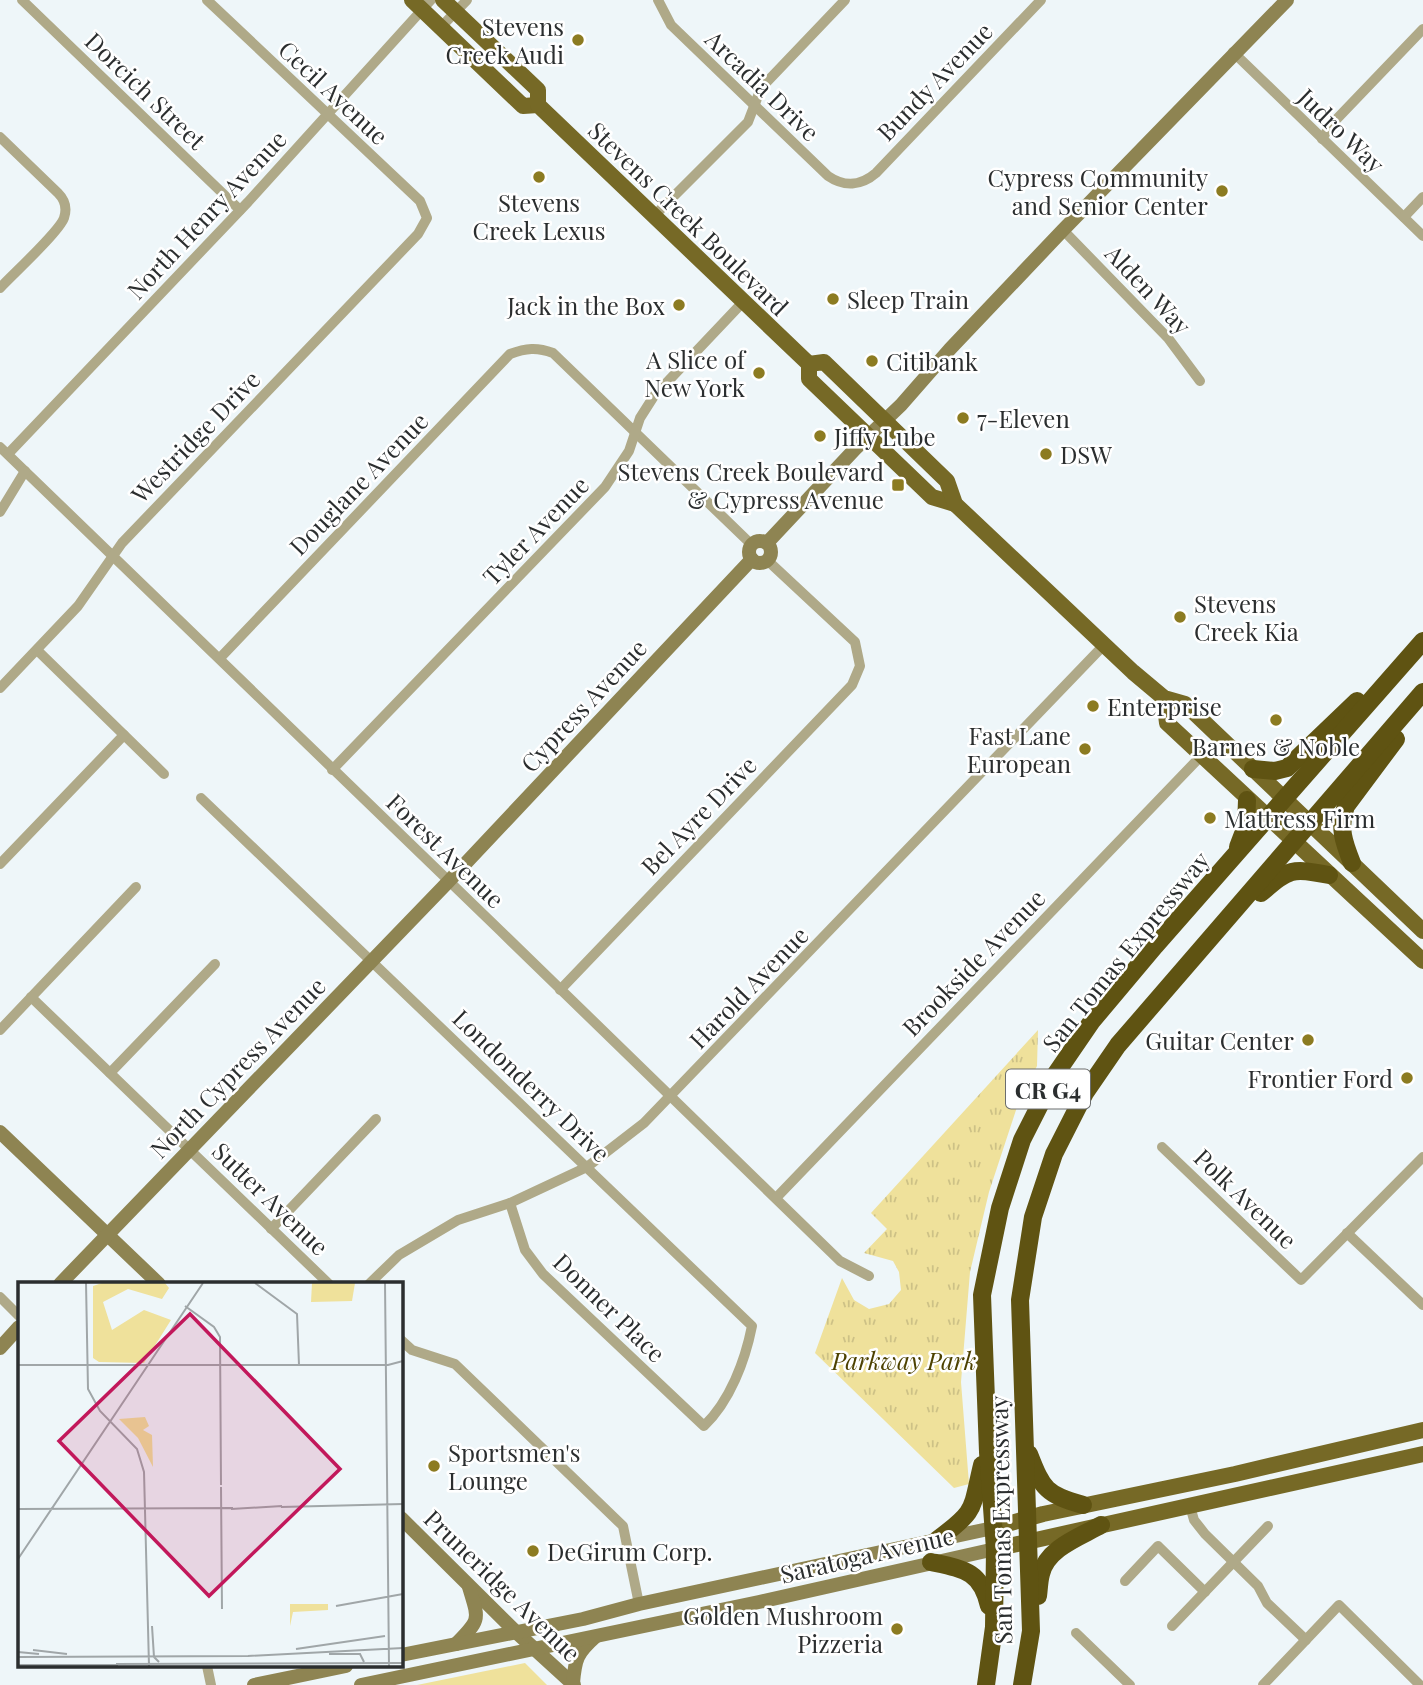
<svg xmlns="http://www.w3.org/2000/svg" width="1423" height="1685" viewBox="0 0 1423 1685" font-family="'Playfair Display',serif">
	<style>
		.grass { fill: #efe19b }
		.park { fill: url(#park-tufts) }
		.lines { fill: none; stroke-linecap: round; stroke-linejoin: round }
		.street { stroke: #afa988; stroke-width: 10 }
		.secondary { stroke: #8e8452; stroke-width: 14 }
		.primary { stroke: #766926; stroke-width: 16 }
		.highway { stroke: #5f5312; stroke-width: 18 }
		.poi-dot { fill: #8c7b21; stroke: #fff; stroke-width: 2.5 }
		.labels { text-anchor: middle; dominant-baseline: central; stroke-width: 5; stroke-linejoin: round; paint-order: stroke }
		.shield { fill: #fff; stroke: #6b6d6d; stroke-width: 2 }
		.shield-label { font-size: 23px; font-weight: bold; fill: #2b2e2f }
		.poi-label { font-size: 24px; fill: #2b2e2f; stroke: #fff; text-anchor: start }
		.street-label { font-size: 24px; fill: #2b2e2f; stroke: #fff }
		.park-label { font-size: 24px; font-style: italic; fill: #4d4100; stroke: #fff }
		.inset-road { fill: none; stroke: #a0a6a8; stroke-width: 2 }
		.view { fill: #c2185b; fill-opacity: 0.15; stroke: #c2185b; stroke-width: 3.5 }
		.inset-edge { fill: none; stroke: #2b2e2f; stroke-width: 3.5 }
	</style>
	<defs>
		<pattern id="park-tufts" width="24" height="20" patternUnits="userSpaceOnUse" patternTransform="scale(1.75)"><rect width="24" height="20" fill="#efe19b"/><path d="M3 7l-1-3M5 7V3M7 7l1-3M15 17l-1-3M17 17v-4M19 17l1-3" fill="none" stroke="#cdc186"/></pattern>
	</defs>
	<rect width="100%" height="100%" fill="#eef6f9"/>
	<path class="grass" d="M 525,1663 L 547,1685 L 417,1685 Z"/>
	<path class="park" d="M 1038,1030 L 1037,1066 L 1018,1104 L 989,1192 L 970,1272 L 961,1382 L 969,1484 L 954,1488 L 815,1353 L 842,1278 L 854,1300 L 869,1309 L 889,1304 L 901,1290 L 899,1272 L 893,1261 L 864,1253 L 887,1229 L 871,1213 Z"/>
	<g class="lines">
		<g class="street">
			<path d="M 22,0 L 240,210"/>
			<path d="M 658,0 L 671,25 L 828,176 C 844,187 861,186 876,173 L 1041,0"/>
			<path d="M 441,27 L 467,0"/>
			<path d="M 1233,52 L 1423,236"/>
			<path d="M 0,137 L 58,193 C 65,200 67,209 64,218 C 59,232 13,274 0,288"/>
			<path d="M 1322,139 L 1330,126 L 1423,29"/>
			<path d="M 654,216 L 748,122 L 761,88 L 845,0"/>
			<path d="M 1404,217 L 1423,197"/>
			<path d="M 1063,230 L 1168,338 L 1200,381"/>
			<path d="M 0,447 C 280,717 561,989 840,1261 L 869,1276"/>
			<path d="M 8,454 L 248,202 L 431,0"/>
			<path d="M 0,512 L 25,471"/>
			<path d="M 37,650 L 164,774"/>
			<path d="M 220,658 L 510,354 C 526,348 537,347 553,353 L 752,545"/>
			<path d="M 0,688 L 78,606 L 122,543 L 418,234 L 427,218 L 420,201 L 207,0"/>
			<path d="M 332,770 L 605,487 L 629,451 L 640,418 L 654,396 L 743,302"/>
			<path d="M 201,798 L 752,1326 C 745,1361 730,1401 704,1426 L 543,1274 L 525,1250 L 510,1203"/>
			<path d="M 0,864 L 124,735"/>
			<path d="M 560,990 L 852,685 L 860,666 L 855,642 L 767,560"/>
			<path d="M 31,997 L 329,1284"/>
			<path d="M 0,1030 L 136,887"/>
			<path d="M 110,1073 L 215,964"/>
			<path d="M 1162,1147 L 1301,1280 L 1423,1157"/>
			<path d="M 776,1198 L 1201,756"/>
			<path d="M 271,1229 L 376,1119"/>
			<path d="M 1347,1233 L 1423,1305"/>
			<path d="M 369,1284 L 399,1255 L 458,1220 L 510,1203 L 587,1167 L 644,1123 L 1104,645"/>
			<path d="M 0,1297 L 19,1316"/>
			<path d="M 401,1340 L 412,1350 L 455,1364 L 623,1526 L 639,1604"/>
			<path d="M 1190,1506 L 1194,1520 L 1205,1534 L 1258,1586 L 1267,1603 L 1306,1640"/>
			<path d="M 1125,1581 L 1158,1546 L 1205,1592"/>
			<path d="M 1172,1626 L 1268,1526"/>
			<path d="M 1076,1633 L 1130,1685"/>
			<path d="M 207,1666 L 211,1685"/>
			<path d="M 1263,1685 L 1339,1605 L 1420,1685"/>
		</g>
		<g class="secondary">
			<circle cx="760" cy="552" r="11"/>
			<path d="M 767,543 L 855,449 L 901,405 L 950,349 L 1063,230 L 1287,0"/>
			<path d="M 0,1132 L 159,1284"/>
			<path d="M 60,1284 L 448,882 L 752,559"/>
			<path d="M 0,1348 L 19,1327"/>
			<path d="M 401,1518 L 516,1632 L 574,1685"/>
			<path d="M 456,1644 C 481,1619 479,1620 469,1587"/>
			<path d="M 401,1655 L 583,1619 L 639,1604 L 993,1528"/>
			<path d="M 573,1683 C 575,1659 577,1653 595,1637"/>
			<path d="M 254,1685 L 346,1666"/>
			<path d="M 361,1685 L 759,1602 L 995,1549"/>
		</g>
		<g class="primary">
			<path d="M 412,0 L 523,106 L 538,105 L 809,364 L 809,379 L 932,497 L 955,504"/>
			<path d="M 443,0 L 538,90 L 538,105"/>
			<path d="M 809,364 L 824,362 L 947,481 L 955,504 L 1133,672 L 1164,698 L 1185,704 L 1423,931"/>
			<path d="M 1164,698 L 1167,723 L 1423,961"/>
			<path d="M 993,1528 L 1043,1514 L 1235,1474 L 1423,1430"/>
			<path d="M 995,1549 L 1423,1454"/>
		</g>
		<g class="highway">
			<path d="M 1253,769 L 1275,771 L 1287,768 L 1357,701"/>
			<path d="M 1238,847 L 1246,826 L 1247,800"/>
			<path d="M 1352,863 C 1344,843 1338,827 1346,806 L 1396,739"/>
			<path d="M 1261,893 C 1290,868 1291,868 1329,875"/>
			<path d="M 1029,1454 C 1043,1490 1046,1494 1083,1505"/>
			<path d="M 937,1540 C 977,1510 971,1511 982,1465"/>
			<path d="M 931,1562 C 964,1569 981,1571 989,1606"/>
			<path d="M 1038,1596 C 1039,1589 1039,1581 1041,1574 C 1047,1548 1080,1537 1101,1525"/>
			<path d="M 986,1685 L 994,1627 L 995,1549 L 988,1452 L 982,1295 L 1000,1208 L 1022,1140 L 1055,1075 L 1092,1021 L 1155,946 L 1423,641"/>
			<path d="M 1022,1685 L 1031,1631 L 1020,1300 L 1033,1217 L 1054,1154 L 1085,1093 L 1118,1045 L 1423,692"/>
		</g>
	</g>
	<g class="poi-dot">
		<circle cx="578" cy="40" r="7"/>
		<circle cx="539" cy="177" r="7"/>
		<circle cx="1222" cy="191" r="7"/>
		<circle cx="833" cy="299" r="7"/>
		<circle cx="679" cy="305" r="7"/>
		<circle cx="872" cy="361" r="7"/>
		<circle cx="759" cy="373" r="7"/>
		<circle cx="963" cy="418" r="7"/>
		<circle cx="820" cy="436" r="7"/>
		<circle cx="1046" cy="454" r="7"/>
		<rect x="891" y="478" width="14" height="14" rx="3.5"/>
		<circle cx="1180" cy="617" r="7"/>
		<circle cx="1093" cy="706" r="7"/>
		<circle cx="1276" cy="720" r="7"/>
		<circle cx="1085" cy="749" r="7"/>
		<circle cx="1210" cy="818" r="7"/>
		<circle cx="1308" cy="1040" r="7"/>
		<circle cx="1407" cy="1078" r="7"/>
		<circle cx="434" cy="1466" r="7"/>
		<circle cx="533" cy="1551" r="7"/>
		<circle cx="897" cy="1629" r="7"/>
	</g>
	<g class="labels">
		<rect class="shield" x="1006" y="1069.5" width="84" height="39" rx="5"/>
		<g class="shield-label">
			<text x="1048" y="1089">CR G4</text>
		</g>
		<g class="poi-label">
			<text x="564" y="26" text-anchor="end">Stevens<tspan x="564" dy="28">Creek Audi</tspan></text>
			<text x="1208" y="177" text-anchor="end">Cypress Community<tspan x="1208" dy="28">and Senior Center</tspan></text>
			<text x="539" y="202" text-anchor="middle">Stevens<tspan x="539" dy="28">Creek Lexus</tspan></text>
			<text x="847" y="299">Sleep Train</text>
			<text x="665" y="305" text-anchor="end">Jack in the Box</text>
			<text x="745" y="359" text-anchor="end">A Slice of<tspan x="745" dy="28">New York</tspan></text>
			<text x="886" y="361">Citibank</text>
			<text x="977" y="418">7-Eleven</text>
			<text x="834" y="436">Jiffy Lube</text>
			<text x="1060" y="454">DSW</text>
			<text x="884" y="471" text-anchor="end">Stevens Creek Boulevard<tspan x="884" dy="28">&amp; Cypress Avenue</tspan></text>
			<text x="1194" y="603">Stevens<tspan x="1194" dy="28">Creek Kia</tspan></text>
			<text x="1107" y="706">Enterprise</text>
			<text x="1071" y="735" text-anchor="end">Fast Lane<tspan x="1071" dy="28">European</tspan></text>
			<text x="1276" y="746" text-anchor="middle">Barnes &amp; Noble</text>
			<text x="1224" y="818">Mattress Firm</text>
			<text x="1294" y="1040" text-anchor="end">Guitar Center</text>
			<text x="1393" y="1078" text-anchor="end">Frontier Ford</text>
			<text x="448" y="1452">Sportsmen's<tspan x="448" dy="28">Lounge</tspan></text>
			<text x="547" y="1551">DeGirum Corp.</text>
			<text x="883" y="1615" text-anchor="end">Golden Mushroom<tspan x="883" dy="28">Pizzeria</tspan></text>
		</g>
		<g class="street-label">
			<text transform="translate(934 81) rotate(-46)">Bundy Avenue</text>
			<text transform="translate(763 85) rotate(44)">Arcadia Drive</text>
			<text transform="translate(146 90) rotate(44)">Dorcich Street</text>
			<text transform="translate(334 92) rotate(43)">Cecil Avenue</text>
			<text transform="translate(1342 130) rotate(44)">Judro Way</text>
			<text transform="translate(206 214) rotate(-47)">North Henry Avenue</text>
			<text transform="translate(689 218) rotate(44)">Stevens Creek Boulevard</text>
			<text transform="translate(1149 289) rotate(47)">Alden Way</text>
			<text transform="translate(195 436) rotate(-46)">Westridge Drive</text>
			<text transform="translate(358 483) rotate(-46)">Douglane Avenue</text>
			<text transform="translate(535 530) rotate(-46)">Tyler Avenue</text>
			<text transform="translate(583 705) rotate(-47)">Cypress Avenue</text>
			<text transform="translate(698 815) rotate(-46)">Bel Ayre Drive</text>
			<text transform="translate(446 850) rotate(44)">Forest Avenue</text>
			<text transform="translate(1125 951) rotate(-51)">San Tomas Expressway</text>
			<text transform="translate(973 962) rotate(-46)">Brookside Avenue</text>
			<text transform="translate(748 987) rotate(-46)">Harold Avenue</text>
			<text transform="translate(237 1067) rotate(-46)">North Cypress Avenue</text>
			<text transform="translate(532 1085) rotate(44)">Londonderry Drive</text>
			<text transform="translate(271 1198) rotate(44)">Sutter Avenue</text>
			<text transform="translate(1246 1198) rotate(44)">Polk Avenue</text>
			<text transform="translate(610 1307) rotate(44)">Donner Place</text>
			<text transform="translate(1000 1520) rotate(-91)">San Tomas Expressway</text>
			<text transform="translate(867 1554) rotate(-13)">Saratoga Avenue</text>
			<text transform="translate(503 1585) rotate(44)">Pruneridge Avenue</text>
		</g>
		<g class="park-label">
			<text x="904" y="1360">Parkway Park</text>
		</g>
	</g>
	<g transform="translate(18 1282)">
		<rect width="385" height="385" fill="#eef6f9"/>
		<path d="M 84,1 L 147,1 L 151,6 L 144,17 L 110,7 L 85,20 L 94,48 L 126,28 L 153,38 L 126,81 L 81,80 L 75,76 L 75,4 Z" fill="#efe19b"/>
		<path d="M 294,1 L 337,1 L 334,19 L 293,20 Z" fill="#efe19b"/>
		<path d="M 127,135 L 131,144 L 125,148 L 134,153 L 135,185 L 120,156 L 101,137 ZM 272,322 L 310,322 L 310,328 L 275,330 L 272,344 Z" fill="#efe19b"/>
		<path class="inset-road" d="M 68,1 L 70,107 L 82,129 L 119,167 L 126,190 L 131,384M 237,1 L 279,32 L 281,83M 367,1 L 371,384M 167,24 L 196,45 L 202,55 L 203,203M 0,83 L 370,83 L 385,79M 203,205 L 204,327M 263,225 L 385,222M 1,227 L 215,226M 213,227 L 264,224M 0,277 L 185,1M 318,324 L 385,312M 134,344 L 136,375 L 141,380M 278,367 L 367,354M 15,368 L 49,372M 0,370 L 21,372M 311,372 L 342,372 L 346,380M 0,375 L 230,374 L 385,366M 98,382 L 385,381M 0,383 L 100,383"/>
		<path class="view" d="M 172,32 L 322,187 L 191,314 L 41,159 Z"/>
		<rect width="385" height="385" class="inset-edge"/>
	</g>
</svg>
